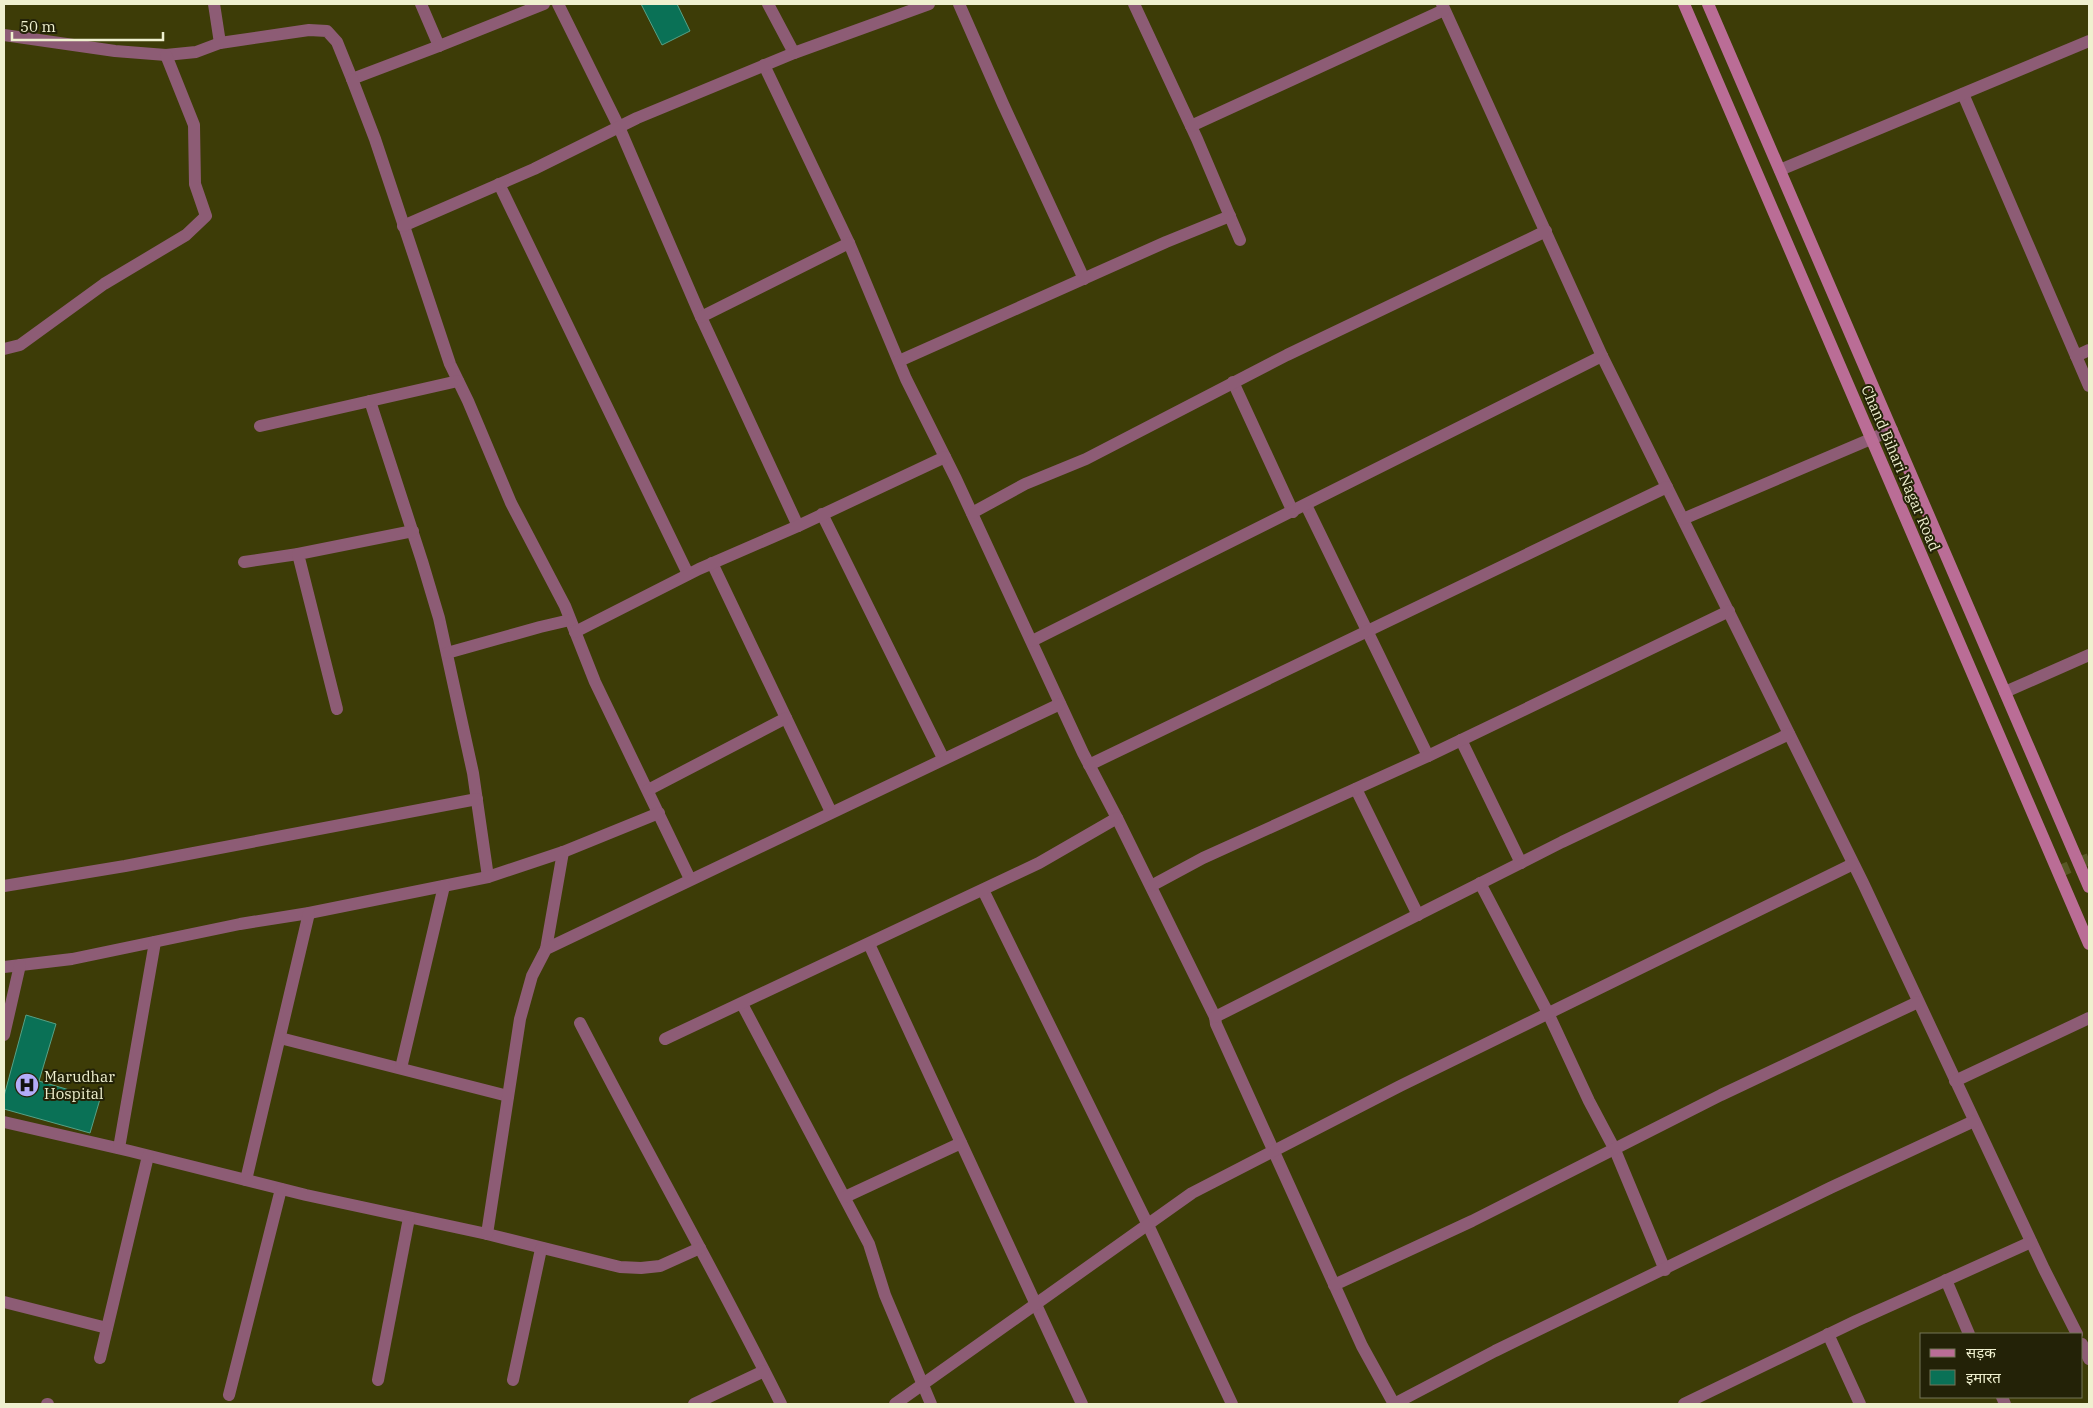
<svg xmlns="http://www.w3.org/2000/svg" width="2093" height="1408" viewBox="0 0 2093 1408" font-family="'IBM Plex Serif','Noto Sans Devanagari',serif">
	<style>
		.building { fill: #0a7156; stroke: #56a186 }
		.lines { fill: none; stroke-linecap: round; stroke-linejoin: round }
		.street-tunnel { stroke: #585725; stroke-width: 12; stroke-dasharray: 12 6; stroke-linecap: butt }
		.secondary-tunnel { stroke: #585725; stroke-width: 12; stroke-dasharray: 12 6; stroke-linecap: butt }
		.street { stroke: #8d5c75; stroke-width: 12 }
		.secondary { stroke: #ba6d96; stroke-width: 12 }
		.labels { text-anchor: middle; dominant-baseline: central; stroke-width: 4; stroke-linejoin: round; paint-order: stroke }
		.street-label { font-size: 15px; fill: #eff0cf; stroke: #232207 }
		.poi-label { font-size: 15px; fill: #eff0cf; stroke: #232207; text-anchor: start }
	</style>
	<rect width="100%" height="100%" fill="#3d3c07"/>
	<g class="building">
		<path d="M 641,4 L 677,4 L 690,31 L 662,45 Z"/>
		<path d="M 26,1015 L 56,1024 L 39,1081 L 100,1099 L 90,1133 L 4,1109 L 4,1096 Z"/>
	</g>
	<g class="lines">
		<path class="street-tunnel" d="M 2079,863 L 2089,859"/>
		<path class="secondary-tunnel" d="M 2058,872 L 2079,863"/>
		<g class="street">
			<path d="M 214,4 L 220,43"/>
			<path d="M 421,4 L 439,46"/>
			<path d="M 558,4 L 619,127 L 701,317 L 798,526"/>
			<path d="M 768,4 L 794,53"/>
			<path d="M 959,4 L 1003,104 L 1084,279"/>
			<path d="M 1134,4 L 1197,139 L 1240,240"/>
			<path d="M 1442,4 L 1602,356 L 1863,883 L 2044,1269 L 2077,1334"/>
			<path d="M 4,35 L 115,51 L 166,55 L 196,52 L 220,43 L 309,30 L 327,31 L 337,42 L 352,79 L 439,46 L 544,4"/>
			<path d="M 764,65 L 849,243 L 906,379 L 956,479 L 1083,753 L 1117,818 L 1215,1017 L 1216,1024 L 1362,1346 L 1394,1404"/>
			<path d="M 352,79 L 375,139 L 450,364 L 468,401 L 511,503 L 565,606 L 595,682 L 690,879"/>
			<path d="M 1963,94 L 2089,386"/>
			<path d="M 1191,126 L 1444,10"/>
			<path d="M 1780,170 L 2089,41"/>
			<path d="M 499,184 L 688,574"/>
			<path d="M 403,226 L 534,169 L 637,118 L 794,53 L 929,4"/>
			<path d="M 701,317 L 849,243"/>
			<path d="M 4,349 L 20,345 L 104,284 L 186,235 L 206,216 L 195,184 L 194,125 L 166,55"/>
			<path d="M 2076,356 L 2089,350"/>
			<path d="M 899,361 L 1166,242 L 1230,216"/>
			<path d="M 1233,382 L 1293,512"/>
			<path d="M 370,401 L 422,561 L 439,618 L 473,773 L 488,877"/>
			<path d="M 260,426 L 458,381"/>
			<path d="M 1306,505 L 1428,756"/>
			<path d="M 972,513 L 1025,484 L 1086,459 L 1287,355 L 1546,231"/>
			<path d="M 822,514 L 943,758"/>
			<path d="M 1683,519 L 1892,430"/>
			<path d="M 244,562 L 298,554"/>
			<path d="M 712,563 L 831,812"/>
			<path d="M 575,632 L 699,569 L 798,526 L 945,457"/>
			<path d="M 1032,641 L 1602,356"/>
			<path d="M 447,653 L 540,627 L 570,620"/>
			<path d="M 2005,692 L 2089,655"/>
			<path d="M 337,709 L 298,554 L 413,531"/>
			<path d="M 1461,740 L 1521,863"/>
			<path d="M 1089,765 L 1667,487"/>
			<path d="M 1356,789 L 1418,915"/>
			<path d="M 648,790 L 786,718"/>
			<path d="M 1480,883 L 1548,1013 L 1589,1101 L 1615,1150 L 1665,1270"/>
			<path d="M 4,886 L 125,866 L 477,799"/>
			<path d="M 1151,886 L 1203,858 L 1428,756 L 1729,611"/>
			<path d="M 983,890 L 1148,1225 L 1232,1404"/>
			<path d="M 869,944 L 1082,1404"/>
			<path d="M 546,949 L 563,852"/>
			<path d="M 4,967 L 72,959 L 240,924 L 309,913 L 488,877 L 563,852 L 659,813"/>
			<path d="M 742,1004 L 869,1244 L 885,1295 L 931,1404"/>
			<path d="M 1215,1017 L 1562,842 L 1789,734"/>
			<path d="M 580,1023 C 646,1151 717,1275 781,1404"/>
			<path d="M 4,1035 L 20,965"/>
			<path d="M 280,1038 L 508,1096"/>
			<path d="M 665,1039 L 1039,863 L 1117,818"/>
			<path d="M 401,1068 L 444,886"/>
			<path d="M 1955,1081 L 2089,1018"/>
			<path d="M 4,1122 L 130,1151 L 306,1195 L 487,1234 L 620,1267 L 641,1268 L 660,1266 L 700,1248"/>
			<path d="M 119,1148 L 155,942"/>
			<path d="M 246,1180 L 309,913"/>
			<path d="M 845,1197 L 961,1143"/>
			<path d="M 487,1234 L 520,1019 L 532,976 L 546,949 L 1060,704"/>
			<path d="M 1946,1280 L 1969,1334"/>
			<path d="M 1334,1285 L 1472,1221 L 1721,1095 L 1918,1002"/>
			<path d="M 4,1302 L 107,1328"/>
			<path d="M 1828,1334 L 1860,1404"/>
			<path d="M 2082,1344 L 2089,1359"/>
			<path d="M 100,1358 L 148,1156"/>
			<path d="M 378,1380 L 409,1218"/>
			<path d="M 513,1380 L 541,1249"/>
			<path d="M 229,1395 L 281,1189"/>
			<path d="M 2002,1397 L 2005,1404"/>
			<path d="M 47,1404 L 48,1404"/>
			<path d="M 694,1404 L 764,1371"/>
			<path d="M 895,1404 L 1192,1193 L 1400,1086 L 1853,864"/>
			<path d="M 1394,1404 L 1495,1351 L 1830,1188 L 1974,1121"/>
			<path d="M 1684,1404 L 1856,1321 L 2031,1242"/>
		</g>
		<g class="secondary">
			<path d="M 1684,4 L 2089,944"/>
			<path d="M 1708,4 L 2089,887"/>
		</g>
	</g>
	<defs>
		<g id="hospital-disc" transform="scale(1.25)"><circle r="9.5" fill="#b4acf9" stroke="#232207"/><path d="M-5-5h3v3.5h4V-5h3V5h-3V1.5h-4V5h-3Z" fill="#111"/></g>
	</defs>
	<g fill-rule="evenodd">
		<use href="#hospital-disc" x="27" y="1085"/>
	</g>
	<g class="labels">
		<g class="street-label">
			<text transform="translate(1901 468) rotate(67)">Chand Bihari Nagar Road</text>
		</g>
		<g class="poi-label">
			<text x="44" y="1076">Marudhar<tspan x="44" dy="17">Hospital</tspan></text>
		</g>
	</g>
	<rect width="2093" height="1408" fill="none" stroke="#eff0cf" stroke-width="10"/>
	<rect x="1920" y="1333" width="162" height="65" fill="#232207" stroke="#757457"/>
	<rect x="1930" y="1349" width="25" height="8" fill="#ba6d96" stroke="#757457"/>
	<text x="1966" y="1358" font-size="15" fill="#eff0cf">सड़क</text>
	<rect x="1930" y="1370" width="25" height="15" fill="#0a7156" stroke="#757457"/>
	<text x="1966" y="1383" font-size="15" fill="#eff0cf">इमारत</text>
	<path d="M12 32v8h151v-8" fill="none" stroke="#eff0cf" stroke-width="2.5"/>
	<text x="20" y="32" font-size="15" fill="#eff0cf" stroke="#232207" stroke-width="4" paint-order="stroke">50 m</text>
</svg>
